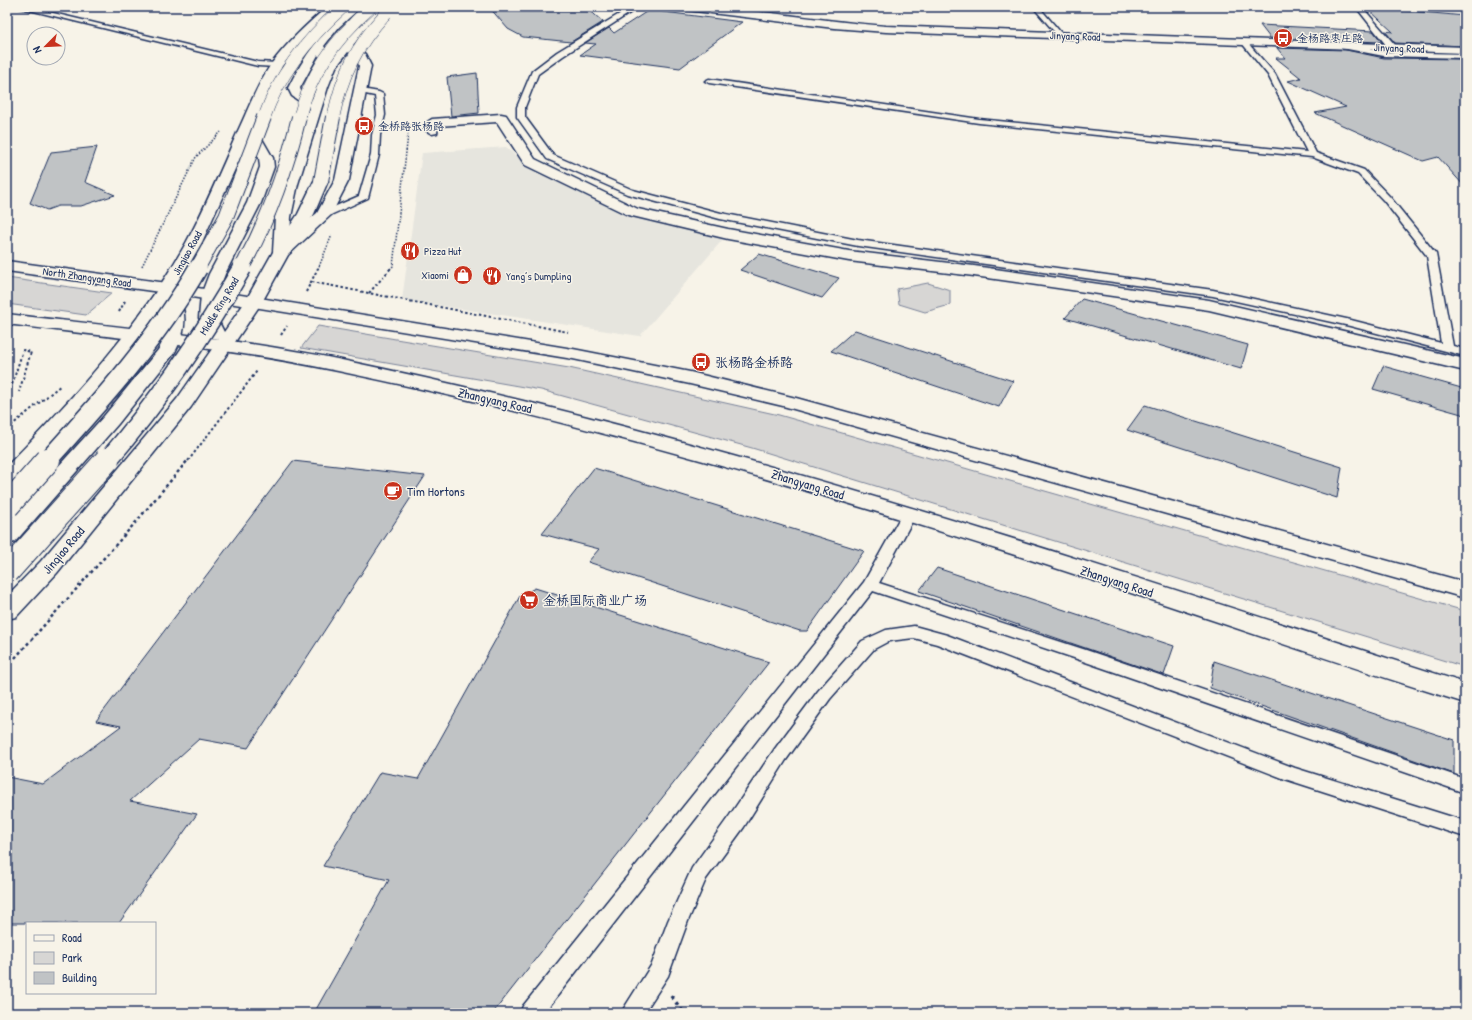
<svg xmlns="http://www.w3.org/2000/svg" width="1472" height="1020" viewBox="0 0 1472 1020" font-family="'Patrick Hand','LXGW WenKai TC',sans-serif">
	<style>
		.built { fill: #e6e5de }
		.green { fill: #d7d6d4; stroke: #798299 }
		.building { fill: #c0c3c5; stroke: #1b2f5e }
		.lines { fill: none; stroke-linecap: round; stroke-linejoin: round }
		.lane-casing { stroke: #1b2f5e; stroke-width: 3 }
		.street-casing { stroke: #1b2f5e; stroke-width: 3 }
		.secondary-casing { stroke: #1b2f5e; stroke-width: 3 }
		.primary-casing { stroke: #1b2f5e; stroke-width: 3 }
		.highway-casing { stroke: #1b2f5e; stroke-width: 3 }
		.path-far3 { stroke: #1b2f5e; stroke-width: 1.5; stroke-dasharray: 1.5 1.5; stroke-linecap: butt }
		.path-far2 { stroke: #1b2f5e; stroke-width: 2; stroke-dasharray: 2.5 2.5; stroke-linecap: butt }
		.path-far1 { stroke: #1b2f5e; stroke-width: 2.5; stroke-dasharray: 3 3; stroke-linecap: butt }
		.path { stroke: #1b2f5e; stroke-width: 3.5; stroke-dasharray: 4 4; stroke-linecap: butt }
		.lane { fill: #f7f3e8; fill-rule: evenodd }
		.street { fill: #f7f3e8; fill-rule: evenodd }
		.secondary { fill: #f7f3e8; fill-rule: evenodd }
		.primary { fill: #f7f3e8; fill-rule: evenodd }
		.highway { fill: #f7f3e8; fill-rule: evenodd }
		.highway-bridge-far3-casing { stroke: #1b2f5e; stroke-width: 13; stroke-linecap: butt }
		.highway-bridge-far2-casing { stroke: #1b2f5e; stroke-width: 16; stroke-linecap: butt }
		.highway-bridge-far1-casing { stroke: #1b2f5e; stroke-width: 21; stroke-linecap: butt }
		.highway-bridge-casing { stroke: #1b2f5e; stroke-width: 26; stroke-linecap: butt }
		.highway-bridge-far3 { stroke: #f7f3e8; stroke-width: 12 }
		.highway-bridge-far2 { stroke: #f7f3e8; stroke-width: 14 }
		.highway-bridge-far1 { stroke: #f7f3e8; stroke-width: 18 }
		.highway-bridge { stroke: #f7f3e8; stroke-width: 24 }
		.labels { text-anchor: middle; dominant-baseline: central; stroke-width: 3; stroke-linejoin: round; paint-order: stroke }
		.far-street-label { font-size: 11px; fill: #1b2f5e; stroke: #f7f3e8 }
		.far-poi-label { font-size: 11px; fill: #1b2f5e; stroke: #f7f3e8; text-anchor: start }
		.poi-label { font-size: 13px; fill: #1b2f5e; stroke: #f7f3e8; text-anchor: start }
		.street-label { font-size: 13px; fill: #1b2f5e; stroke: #f7f3e8 }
	</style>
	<rect width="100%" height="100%" fill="#f7f3e8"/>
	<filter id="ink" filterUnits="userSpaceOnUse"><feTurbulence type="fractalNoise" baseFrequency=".025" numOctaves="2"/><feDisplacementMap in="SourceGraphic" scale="8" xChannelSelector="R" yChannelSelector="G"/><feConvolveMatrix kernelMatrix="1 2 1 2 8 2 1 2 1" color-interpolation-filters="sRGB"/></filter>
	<g filter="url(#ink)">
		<path class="built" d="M 506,147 L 526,164 L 618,210 L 730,231 L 640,336 L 402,300 L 422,153 Z"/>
		<g class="green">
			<path d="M 7,278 L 112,293 L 86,315 L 7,304 Z"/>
			<path d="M 928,283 L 950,290 L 950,305 L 925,312 L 899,304 L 897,289 Z"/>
			<path d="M 318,326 L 569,368 L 779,415 L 1465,611 L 1465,667 L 752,448 L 541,390 L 301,348 Z"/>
		</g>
		<g class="building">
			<path d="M 489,7 L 586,7 L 603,22 L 571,42 L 523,37 L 508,29 Z"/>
			<path d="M 1366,7 L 1465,16 L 1465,46 L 1395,43 L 1385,31 L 1393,32 Z"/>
			<path d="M 649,10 L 742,22 L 680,68 L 580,55 L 596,44 L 585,43 L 609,28 L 614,33 Z"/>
			<path d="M 1260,25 L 1373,31 L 1382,42 L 1270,38 Z"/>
			<path d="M 1277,48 L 1346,50 L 1384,58 L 1465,59 L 1465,187 L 1438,157 L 1423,161 L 1315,113 L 1346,107 L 1288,81 L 1301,78 L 1276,58 L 1285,58 Z"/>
			<path d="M 477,73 L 479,113 L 451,116 L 447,77 Z"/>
			<path d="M 97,147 L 85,182 L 115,195 L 81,206 L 58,206 L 47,210 L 30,203 L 51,152 Z"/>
			<path d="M 759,254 L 839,278 L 822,298 L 740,270 Z"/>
			<path d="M 1082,299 L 1248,345 L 1241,369 L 1065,318 Z"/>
			<path d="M 855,330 L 1013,381 L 999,407 L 831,351 Z"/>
			<path d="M 1383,366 L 1465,389 L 1465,415 L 1373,389 Z"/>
			<path d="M 1145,405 L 1342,467 L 1337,498 L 1127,430 Z"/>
			<path d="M 293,461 L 425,476 L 248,748 L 199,739 L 130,801 L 197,814 L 119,923 L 7,923 L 7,777 L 43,784 L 121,726 L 96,721 Z"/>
			<path d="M 594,468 L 864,551 L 807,631 L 800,631 L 588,562 L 599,549 L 542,534 Z"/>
			<path d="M 937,568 L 1174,646 L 1164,675 L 919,591 Z"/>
			<path d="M 535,588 L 769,662 L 493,1013 L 314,1013 L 389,880 L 323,866 L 380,772 L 418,779 L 520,596 Z"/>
			<path d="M 1214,661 L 1454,740 L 1454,774 L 1210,688 Z"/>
		</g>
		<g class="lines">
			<g class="lane-casing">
				<g id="lane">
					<path d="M 17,7 L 28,7 L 258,62 L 277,63 L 281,65 L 277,67 L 258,66 Z"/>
					<path d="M 631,7 L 639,7 L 563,56 L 538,74 L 525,107 L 525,117 L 553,155 L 633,190 L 721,213 L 858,240 L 1213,290 L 1351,320 L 1441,343 L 1427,256 L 1384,201 L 1358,174 L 1312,157 L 979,123 L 709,83 L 705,81 L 709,79 L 979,119 L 1307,152 L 1268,75 L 1241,42 L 1246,41 L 1275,74 L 1316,153 L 1364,170 L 1390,197 L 1436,254 L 1453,346 L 1465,349 L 1465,356 L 1350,326 L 1213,296 L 858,246 L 720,219 L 627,194 L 547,159 L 517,117 L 517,107 L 532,71 L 557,52 Z"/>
					<path d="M 1033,7 L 1039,7 L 1062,34 L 1062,36 L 1058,36 Z"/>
					<path d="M 1356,7 L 1362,7 L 1396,46 L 1396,50 L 1390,50 Z"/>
					<path d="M 1339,44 L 1384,52 L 1465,54 L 1465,58 L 1384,56 L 1337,47 L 1335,46 Z"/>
					<path d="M 356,88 L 379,92 L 383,94 L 385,115 L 380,135 L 379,155 L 368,198 L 326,217 L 320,217 L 318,215 L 320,213 L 359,196 L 371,155 L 372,135 L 377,115 L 375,96 L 356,92 Z"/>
					<path d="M 909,510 L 914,511 L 916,514 L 879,583 L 1086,650 L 1465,779 L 1465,793 L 1074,658 L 873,591 L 544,1013 L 520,1013 L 523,1006 L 864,582 L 902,514 L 904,511 Z"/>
					<path d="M 914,626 L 947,635 L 1295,768 L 1465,821 L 1465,837 L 1285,779 L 937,644 L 914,638 L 889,641 L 874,649 L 830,699 L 786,760 L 744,827 L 706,879 L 688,921 L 668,976 L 644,1013 L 621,1013 L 652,964 L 668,921 L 692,868 L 730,815 L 774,750 L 818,691 L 862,641 L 886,630 Z"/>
				</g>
			</g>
			<g class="street-casing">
				<path id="street" d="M 501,114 L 506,115 L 535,159 L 638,209 L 728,229 L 849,251 L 974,266 L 1209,300 L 1465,359 L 1465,371 L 1209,310 L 974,276 L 849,261 L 728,239 L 628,215 L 525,165 L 497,122 L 438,126 L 437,133 L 432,134 L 425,130 L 426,123 L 432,119 Z"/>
			</g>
			<g class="secondary-casing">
				<g id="secondary">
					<path d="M 681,7 C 749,7 818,21 886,26 L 1465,47 L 1465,53 L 886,32 L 834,28 L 686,10 Z"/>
					<path d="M 7,261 L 167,283 L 573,349 L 690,372 L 796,398 L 1465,582 L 1465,598 L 783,406 L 690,384 L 573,359 L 167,293 L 7,271 Z"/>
					<path d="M 7,314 C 117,327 228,337 337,359 C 721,438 1093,564 1465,683 L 1465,703 C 1323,659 1182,609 1040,563 C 809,489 575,420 338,371 C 229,348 117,338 7,324 Z"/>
				</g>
			</g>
			<g class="primary-casing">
				<path id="primary" d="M 327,7 L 338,7 L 312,30 L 282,66 L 254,125 L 273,158 L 274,167 L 261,203 L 225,274 L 217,295 L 217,318 L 224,332 L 245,302 L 273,252 L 275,217 L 284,184 L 309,108 L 292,96 L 288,88 C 304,56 323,30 350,7 L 361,7 L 339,27 L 324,46 L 331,58 L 360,23 L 378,7 L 389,7 L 368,27 L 353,45 L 365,54 L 371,66 L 349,180 L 331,215 L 288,255 L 262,302 L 191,407 L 57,573 L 16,617 L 7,619 L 7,596 L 41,561 L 177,399 L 219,339 L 210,338 L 199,318 L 201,295 L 209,274 L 247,203 L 260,167 L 259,158 L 249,138 L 202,242 L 175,289 C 188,310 187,331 175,352 L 118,424 L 15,542 L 7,544 L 7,523 L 104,416 L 158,350 C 167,336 170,320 164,304 C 121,369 68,426 15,483 L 7,484 L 7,466 C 74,397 139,327 186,243 C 205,208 221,170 237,133 C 248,110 257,84 272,63 C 288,42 307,24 327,7 ZM 348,52 L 357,59 L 359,66 L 335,180 L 317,213 L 290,236 L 291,217 L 298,184 L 328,87 L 336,67 ZM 318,55 L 324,66 L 312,99 L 301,91 L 300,88 Z"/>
			</g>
			<g class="highway-casing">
				<g id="highway">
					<path d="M 373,7 L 384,7 L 357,29 L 349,29 L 348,27 L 349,25 Z"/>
					<path d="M 321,177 L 326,178 L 328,181 L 314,214 L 287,255 L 275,255 L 273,252 L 298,214 L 314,181 L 316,178 Z"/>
				</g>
			</g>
			<g class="path-far3">
				<path d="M 142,266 L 196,157 L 221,132"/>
				<path d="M 318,269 L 332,235"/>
				<path d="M 390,269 L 393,266 L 409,126 L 412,125"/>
			</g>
			<g class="path-far2">
				<path d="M 312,282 L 568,332"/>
				<path d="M 306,292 L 318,268"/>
				<path d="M 369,293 L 391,268"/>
				<path d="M 119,312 L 125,301"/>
				<path d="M 281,335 L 287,326"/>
				<path d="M 9,394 L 23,350 L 31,352 L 19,392"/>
				<path d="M 7,429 L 61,385"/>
				<path d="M 188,461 L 257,371"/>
			</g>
			<path class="path-far1" d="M 7,667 L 136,522 L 188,460"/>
			<path class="path" d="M 671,996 L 684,1013"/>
			<use href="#lane" class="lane"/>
			<use href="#street" class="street"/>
			<use href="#secondary" class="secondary"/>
			<use href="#primary" class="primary"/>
			<use href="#highway" class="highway"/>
			<g class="highway-bridge-far3-casing">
				<g id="highway-bridge-far3">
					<path d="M 264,118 C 279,74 308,38 343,7"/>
					<path d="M 299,118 C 310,74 337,37 371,7"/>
					<path d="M 333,118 C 342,75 356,46 386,13"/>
				</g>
			</g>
			<g class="highway-bridge-far2-casing">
				<g id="highway-bridge-far2">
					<path d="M 321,181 L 333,117"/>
					<path d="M 197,269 L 226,217 L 264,117"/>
					<path d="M 241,269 C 268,221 286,171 299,117"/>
				</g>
			</g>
			<g class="highway-bridge-far1-casing">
				<g id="highway-bridge-far1">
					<path d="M 47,461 C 101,401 157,339 198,268"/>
					<path d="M 107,461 C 158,402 203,336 242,268"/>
				</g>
			</g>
			<g class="highway-bridge-casing">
				<g id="highway-bridge">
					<path d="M 7,506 L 48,460"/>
					<path d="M 7,572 L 107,460"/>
				</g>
			</g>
			<use href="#highway-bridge-far3" class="highway-bridge-far3"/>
			<use href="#highway-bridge-far2" class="highway-bridge-far2"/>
			<use href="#highway-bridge-far1" class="highway-bridge-far1"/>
			<use href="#highway-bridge" class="highway-bridge"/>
		</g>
	</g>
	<defs>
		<g id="bus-disc" transform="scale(1)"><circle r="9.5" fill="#c8321e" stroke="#f7f3e8"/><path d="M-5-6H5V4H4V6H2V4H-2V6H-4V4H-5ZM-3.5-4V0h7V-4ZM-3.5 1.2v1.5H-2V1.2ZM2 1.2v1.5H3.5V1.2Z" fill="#fff"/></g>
		<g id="restaurant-disc" transform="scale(1)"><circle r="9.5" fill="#c8321e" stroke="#f7f3e8"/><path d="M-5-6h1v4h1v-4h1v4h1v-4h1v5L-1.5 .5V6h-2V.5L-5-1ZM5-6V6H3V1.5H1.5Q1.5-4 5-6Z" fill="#fff"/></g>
		<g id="shop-disc" transform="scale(1)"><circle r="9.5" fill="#c8321e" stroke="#f7f3e8"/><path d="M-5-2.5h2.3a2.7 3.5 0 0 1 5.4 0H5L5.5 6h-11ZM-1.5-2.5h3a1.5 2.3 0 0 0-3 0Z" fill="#fff"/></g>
		<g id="cafe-disc" transform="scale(1)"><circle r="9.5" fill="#c8321e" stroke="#f7f3e8"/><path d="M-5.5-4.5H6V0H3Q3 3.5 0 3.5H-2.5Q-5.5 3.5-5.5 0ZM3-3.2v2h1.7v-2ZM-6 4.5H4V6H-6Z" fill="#fff"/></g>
		<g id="supermarket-disc" transform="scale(1)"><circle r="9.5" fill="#c8321e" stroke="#f7f3e8"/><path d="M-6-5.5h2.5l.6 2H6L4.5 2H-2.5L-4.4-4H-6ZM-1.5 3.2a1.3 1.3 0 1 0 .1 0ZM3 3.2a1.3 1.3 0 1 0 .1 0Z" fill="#fff"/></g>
	</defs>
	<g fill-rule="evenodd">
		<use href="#bus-disc" x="1283" y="38"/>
		<use href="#bus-disc" x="364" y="126"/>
		<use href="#restaurant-disc" x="410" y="251"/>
		<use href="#shop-disc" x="463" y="275"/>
		<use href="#restaurant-disc" x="492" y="276"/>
		<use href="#bus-disc" x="701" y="362"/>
		<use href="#cafe-disc" x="393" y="491"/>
		<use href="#supermarket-disc" x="529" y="600"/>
	</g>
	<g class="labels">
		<g class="far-street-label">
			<text transform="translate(1075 36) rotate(2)">Jinyang Road</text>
			<text transform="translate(1399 48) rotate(2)">Jinyang Road</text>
			<text transform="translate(187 253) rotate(-61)">Jinqiao Road</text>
			<text transform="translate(87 277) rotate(8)">North Zhangyang Road</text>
			<text transform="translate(219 306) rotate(-59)">Middle Ring Road</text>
		</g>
		<g class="far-poi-label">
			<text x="1297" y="38">金杨路枣庄路</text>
			<text x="378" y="126">金桥路张杨路</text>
			<text x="424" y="251">Pizza Hut</text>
			<text x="449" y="275" text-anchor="end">Xiaomi</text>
			<text x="506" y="276">Yang’s Dumpling</text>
		</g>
		<g class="poi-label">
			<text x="715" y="362">张杨路金桥路</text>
			<text x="407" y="491">Tim Hortons</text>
			<text x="543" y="600">金桥国际商业广场</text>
		</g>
		<g class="street-label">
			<text transform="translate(495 400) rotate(13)">Zhangyang Road</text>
			<text transform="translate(808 484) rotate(17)">Zhangyang Road</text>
			<text transform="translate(63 550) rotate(-50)">Jinqiao Road</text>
			<text transform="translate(1117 581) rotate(18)">Zhangyang Road</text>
		</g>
	</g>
	<rect width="1472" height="1020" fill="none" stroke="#f7f3e8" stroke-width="24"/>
	<rect x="12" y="12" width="1448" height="996" fill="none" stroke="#1b2f5e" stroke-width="1.5" filter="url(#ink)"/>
	<rect x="26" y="922" width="130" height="72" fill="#f7f3e8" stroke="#9fa5b1"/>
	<rect x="34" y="935" width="20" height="6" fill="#f7f3e8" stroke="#9fa5b1"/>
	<text x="62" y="942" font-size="12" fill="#1b2f5e">Road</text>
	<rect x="34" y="952" width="20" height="12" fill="#d7d6d4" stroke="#9fa5b1"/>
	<text x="62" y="962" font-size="12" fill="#1b2f5e">Park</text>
	<rect x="34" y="972" width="20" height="12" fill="#c0c3c5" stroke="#9fa5b1"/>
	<text x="62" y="982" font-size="12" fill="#1b2f5e">Building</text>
	<g transform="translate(46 46) rotate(246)"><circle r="19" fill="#f7f3e8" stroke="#9fa5b1"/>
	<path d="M0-3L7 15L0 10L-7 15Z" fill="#c8321e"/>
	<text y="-6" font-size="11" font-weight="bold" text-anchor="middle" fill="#1b2f5e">N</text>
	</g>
</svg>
